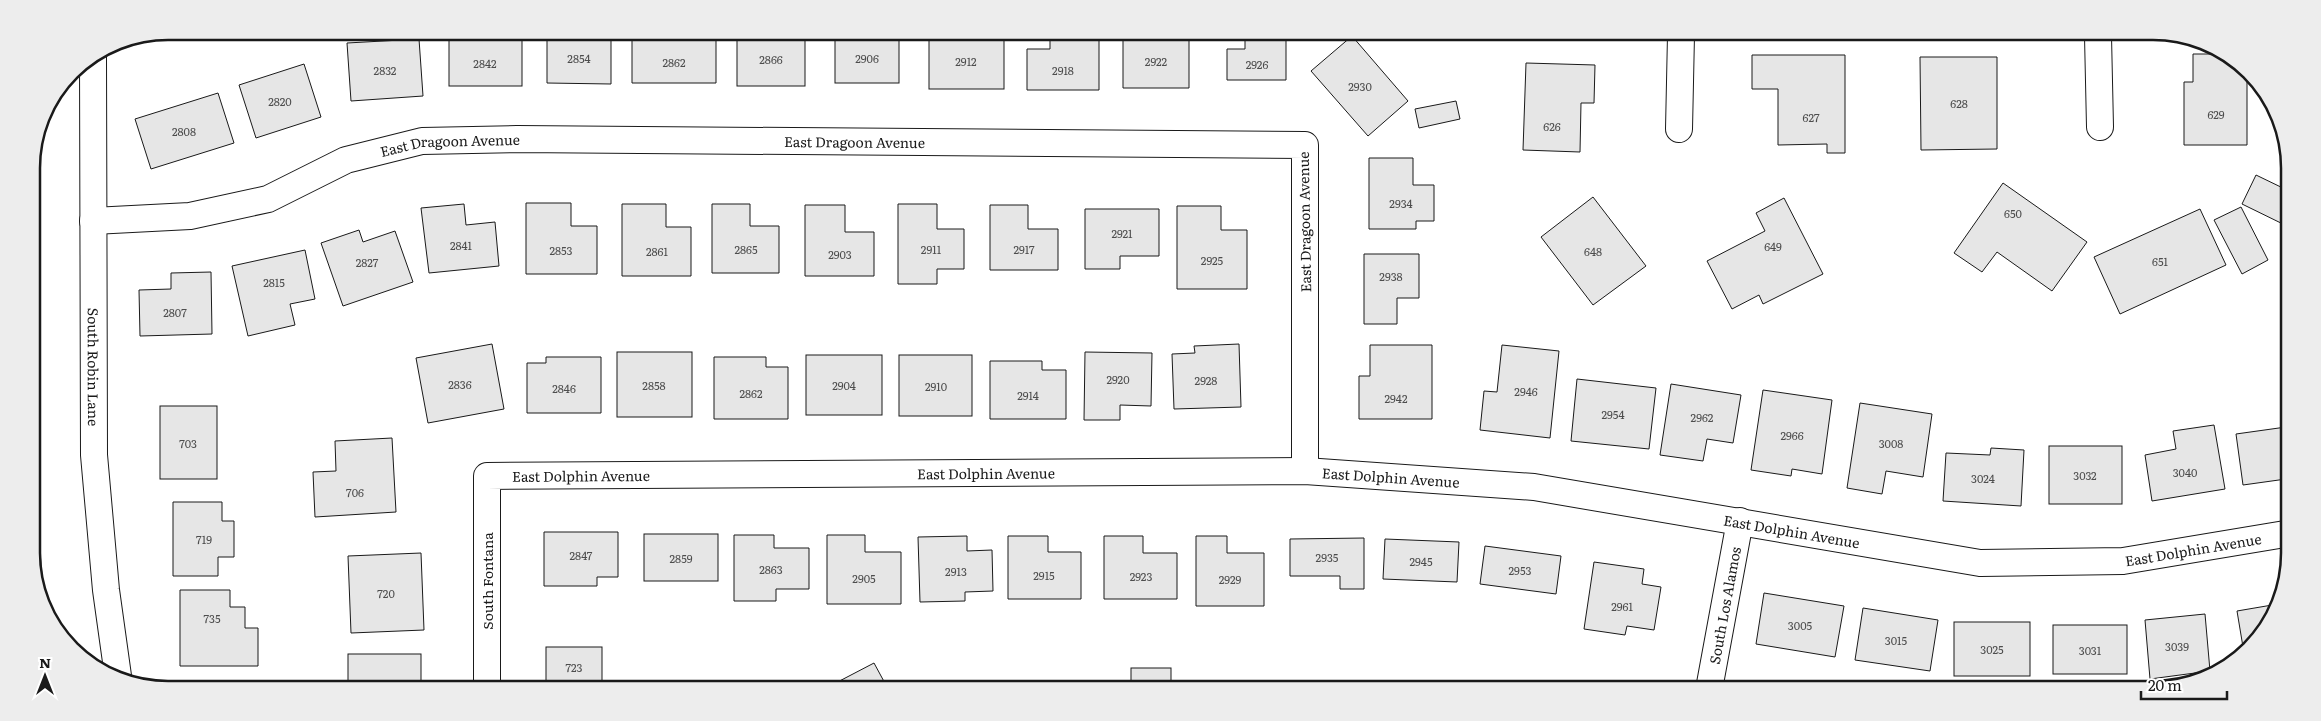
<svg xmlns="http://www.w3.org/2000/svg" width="2321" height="721" viewBox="0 0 2321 721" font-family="Literata,serif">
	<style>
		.building { fill: #e6e6e6; stroke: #1a1a1a }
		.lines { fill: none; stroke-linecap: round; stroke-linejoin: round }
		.street-casing { stroke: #1a1a1a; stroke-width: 28 }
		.street { stroke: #fff; stroke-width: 26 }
		.labels { text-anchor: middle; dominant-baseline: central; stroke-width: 4; stroke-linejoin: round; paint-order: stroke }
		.number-label { font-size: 11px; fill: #4d4d4d }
		.street-label { font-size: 14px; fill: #1a1a1a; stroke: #fff }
		.rim { fill: none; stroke: #1a1a1a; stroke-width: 2.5 }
	</style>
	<rect width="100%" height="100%" fill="#fff"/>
	<g class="building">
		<path d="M 547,32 L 611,32 L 611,84 L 547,83 Z"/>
		<path d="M 658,32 L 716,32 L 716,83 L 632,83 L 632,40 L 658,40 Z"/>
		<rect x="737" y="33" width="68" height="53"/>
		<rect x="835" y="33" width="64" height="50"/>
		<rect x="929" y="33" width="75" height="56"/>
		<path d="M 1050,33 L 1099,33 L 1099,90 L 1027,90 L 1027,49 L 1050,49 Z"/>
		<path d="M 1123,33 L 1189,34 L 1189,88 L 1123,88 Z"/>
		<path d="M 1245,34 L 1286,34 L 1286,80 L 1227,80 L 1227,49 L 1245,49 Z"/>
		<rect x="1954" y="35" width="74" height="4"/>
		<path d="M 1352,36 L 1408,101 L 1368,136 L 1311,71 Z"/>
		<path d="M 419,39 L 423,96 L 351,101 L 347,43 Z"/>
		<rect x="449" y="40" width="73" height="46"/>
		<path d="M 2193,54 L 2219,54 L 2247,70 L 2247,145 L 2184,145 L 2184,82 L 2193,82 Z"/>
		<path d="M 1752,55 L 1845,55 L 1845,153 L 1827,153 L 1827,144 L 1778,145 L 1778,89 L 1752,89 Z"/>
		<path d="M 1920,57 L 1997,57 L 1997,149 L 1921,150 Z"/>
		<path d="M 1526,63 L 1595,65 L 1594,103 L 1581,103 L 1580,152 L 1523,150 Z"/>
		<path d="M 304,64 L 321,117 L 256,138 L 239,85 Z"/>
		<path d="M 218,93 L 234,143 L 151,169 L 135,119 Z"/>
		<path d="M 1456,101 L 1460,119 L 1419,128 L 1415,109 Z"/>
		<path d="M 1369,158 L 1413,158 L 1413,185 L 1434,185 L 1434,221 L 1416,221 L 1416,229 L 1369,229 Z"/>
		<path d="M 2256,175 L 2287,190 L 2283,201 L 2287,203 L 2287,226 L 2242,204 Z"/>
		<path d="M 2003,183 L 2087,242 L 2052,291 L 1997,252 L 1982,272 L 1954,253 Z"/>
		<path d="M 1593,197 L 1646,266 L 1593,305 L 1541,237 Z"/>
		<path d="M 1784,198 L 1823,274 L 1763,304 L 1759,295 L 1732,309 L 1707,261 L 1765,231 L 1756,213 Z"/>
		<path d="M 526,203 L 571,203 L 571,226 L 597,226 L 597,274 L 526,274 Z"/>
		<path d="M 464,204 L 466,225 L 495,222 L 499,266 L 429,273 L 421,208 Z"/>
		<path d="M 622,204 L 666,204 L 666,227 L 691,227 L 691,276 L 622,276 Z"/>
		<path d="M 712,204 L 750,204 L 750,226 L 779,226 L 779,273 L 712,273 Z"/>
		<path d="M 898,204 L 937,204 L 937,229 L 964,229 L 964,269 L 937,269 L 937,284 L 898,284 Z"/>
		<path d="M 805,205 L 845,205 L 845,232 L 874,232 L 874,276 L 805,276 Z"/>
		<path d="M 990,205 L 1028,205 L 1028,229 L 1058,229 L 1058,270 L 990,270 Z"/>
		<path d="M 1177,206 L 1221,206 L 1221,230 L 1247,230 L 1247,289 L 1177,289 Z"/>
		<path d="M 2241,207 L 2268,260 L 2242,274 L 2214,220 Z"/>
		<path d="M 1085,209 L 1159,209 L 1159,256 L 1120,256 L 1120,269 L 1085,269 Z"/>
		<path d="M 2200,209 L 2226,265 L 2120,314 L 2094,257 Z"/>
		<path d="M 359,230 L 363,242 L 395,231 L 413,282 L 343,306 L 321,243 Z"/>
		<path d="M 305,250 L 315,299 L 290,304 L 295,325 L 248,336 L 232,266 Z"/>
		<path d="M 1364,254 L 1419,254 L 1419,298 L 1397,298 L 1397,324 L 1364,324 Z"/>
		<path d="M 211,272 L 212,334 L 140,336 L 139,290 L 171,289 L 171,273 Z"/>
		<path d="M 492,344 L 504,409 L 428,423 L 416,358 Z"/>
		<path d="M 1239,344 L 1241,407 L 1174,409 L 1172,354 L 1195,353 L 1194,346 Z"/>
		<path d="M 1370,345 L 1432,345 L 1432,419 L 1359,419 L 1359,376 L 1370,376 Z"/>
		<path d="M 1502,345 L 1559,351 L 1550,438 L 1480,430 L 1484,391 L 1497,392 Z"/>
		<rect x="617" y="352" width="75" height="65"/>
		<path d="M 1085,352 L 1152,353 L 1151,406 L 1120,405 L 1120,420 L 1084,420 Z"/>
		<rect x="806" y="355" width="76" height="60"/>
		<rect x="899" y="355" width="73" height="61"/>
		<path d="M 546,357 L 601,357 L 601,413 L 527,413 L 527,363 L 546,363 Z"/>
		<path d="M 714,357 L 766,357 L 766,367 L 788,367 L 788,419 L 714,419 Z"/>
		<path d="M 990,361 L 1042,361 L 1042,370 L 1066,370 L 1066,419 L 990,419 Z"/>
		<path d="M 1577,379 L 1656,388 L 1649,449 L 1571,441 Z"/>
		<path d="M 1671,384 L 1741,395 L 1733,443 L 1707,439 L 1703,461 L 1660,455 Z"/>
		<path d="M 1763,390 L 1832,400 L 1822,474 L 1792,469 L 1791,476 L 1751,470 Z"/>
		<path d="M 1860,403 L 1932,414 L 1923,477 L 1886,471 L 1882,494 L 1847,488 Z"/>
		<rect x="160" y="406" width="57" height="73"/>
		<path d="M 2214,425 L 2225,489 L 2152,501 L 2145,455 L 2176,449 L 2173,431 Z"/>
		<path d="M 2286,427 L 2286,479 L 2243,485 L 2236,434 Z"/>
		<path d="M 392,438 L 396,512 L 315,517 L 313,472 L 336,471 L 335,441 Z"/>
		<rect x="2049" y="446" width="73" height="58"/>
		<path d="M 1991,448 L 2024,450 L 2021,506 L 1943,501 L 1946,453 L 1990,455 Z"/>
		<path d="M 173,502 L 222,502 L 222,521 L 234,521 L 234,557 L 218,557 L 218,576 L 173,576 Z"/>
		<path d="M 33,503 L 36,503 L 42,576 L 34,576 Z"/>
		<path d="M 544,532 L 618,532 L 618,577 L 597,577 L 597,586 L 544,586 Z"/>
		<rect x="644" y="534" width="74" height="47"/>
		<path d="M 734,535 L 774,535 L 774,548 L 809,548 L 809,589 L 776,589 L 776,601 L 734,601 Z"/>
		<path d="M 827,535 L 865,535 L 865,552 L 901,552 L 901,604 L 827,604 Z"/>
		<path d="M 967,536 L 967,551 L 992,550 L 993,591 L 965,592 L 965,601 L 920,602 L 918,537 Z"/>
		<path d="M 1008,536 L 1048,536 L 1048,552 L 1081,552 L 1081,599 L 1008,599 Z"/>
		<path d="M 1104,536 L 1143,536 L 1143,553 L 1177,553 L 1177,599 L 1104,599 Z"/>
		<path d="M 1196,536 L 1227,536 L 1227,553 L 1264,553 L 1264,606 L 1196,606 Z"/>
		<path d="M 1364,538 L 1364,589 L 1340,589 L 1340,576 L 1290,576 L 1290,539 Z"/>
		<path d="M 1385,539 L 1459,542 L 1457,582 L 1383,579 Z"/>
		<path d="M 1485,546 L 1561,556 L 1556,594 L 1480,584 Z"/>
		<path d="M 421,553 L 424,630 L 351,633 L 348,556 Z"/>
		<path d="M 1594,562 L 1644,569 L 1642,584 L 1661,587 L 1654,630 L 1627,626 L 1625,635 L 1584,629 Z"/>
		<path d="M 180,590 L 230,590 L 230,607 L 245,607 L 245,628 L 258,628 L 258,666 L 180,666 Z"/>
		<path d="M 1764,593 L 1844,606 L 1835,657 L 1756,644 Z"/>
		<path d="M 2278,604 L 2267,629 L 2244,653 L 2237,611 Z"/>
		<path d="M 1863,608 L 1938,620 L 1930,671 L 1855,660 Z"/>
		<path d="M 2205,614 L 2210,671 L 2150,679 L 2145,620 Z"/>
		<rect x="1954" y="622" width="76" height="54"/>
		<rect x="2053" y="625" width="74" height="49"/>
		<rect x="546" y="647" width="56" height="39"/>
		<rect x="348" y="654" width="73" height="32"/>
		<path d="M 874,663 L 887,687 L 828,687 Z"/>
		<rect x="1131" y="668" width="40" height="19"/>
		<path d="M 1376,682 L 1419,683 L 1418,688 L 1376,688 Z"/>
		<rect x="1188" y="683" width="34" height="4"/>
		<path d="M 1518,684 L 1549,688 L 1518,688 Z"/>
	</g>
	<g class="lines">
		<g class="street-casing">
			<g id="street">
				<path d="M 2098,36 L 2100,127"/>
				<path id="s1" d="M 93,57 L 94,455 L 106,590 L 118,676"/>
				<path d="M 1679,129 L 1681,35"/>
				<path id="s2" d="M 93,221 L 190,216 L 268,199 L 346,160 L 422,141 L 517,139 L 1305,145 L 1305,471"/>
				<path id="s3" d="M 487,686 L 487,476 L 1305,471 L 1534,487 L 1980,563 L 2123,561 L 2285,534"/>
				<path id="s4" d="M 1709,689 L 1740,521"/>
			</g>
		</g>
		<use href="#street" class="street"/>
	</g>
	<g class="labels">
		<g class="number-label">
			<text x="579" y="58">2854</text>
			<text x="867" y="58">2906</text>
			<text x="771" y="59">2866</text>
			<text x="966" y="61">2912</text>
			<text x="1156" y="61">2922</text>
			<text x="674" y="62">2862</text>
			<text x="485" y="63">2842</text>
			<text x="1257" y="64">2926</text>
			<text x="385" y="70">2832</text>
			<text x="1063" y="70">2918</text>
			<text x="1360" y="86">2930</text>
			<text x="280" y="101">2820</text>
			<text x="1959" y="103">628</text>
			<text x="2216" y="114">629</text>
			<text x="1811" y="117">627</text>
			<text x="1552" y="126">626</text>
			<text x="184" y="131">2808</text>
			<text x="1401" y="203">2934</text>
			<text x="2013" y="213">650</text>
			<text x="1122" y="233">2921</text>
			<text x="461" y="245">2841</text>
			<text x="1773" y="246">649</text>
			<text x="746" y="249">2865</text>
			<text x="931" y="249">2911</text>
			<text x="1024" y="249">2917</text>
			<text x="561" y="250">2853</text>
			<text x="657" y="251">2861</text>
			<text x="1593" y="251">648</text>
			<text x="840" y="254">2903</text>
			<text x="1212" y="260">2925</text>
			<text x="2160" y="261">651</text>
			<text x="367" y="262">2827</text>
			<text x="1391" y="276">2938</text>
			<text x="274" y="282">2815</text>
			<text x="175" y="312">2807</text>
			<text x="1118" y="379">2920</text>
			<text x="1206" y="380">2928</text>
			<text x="460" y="384">2836</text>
			<text x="654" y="385">2858</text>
			<text x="844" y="385">2904</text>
			<text x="936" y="386">2910</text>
			<text x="564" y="388">2846</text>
			<text x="1526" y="391">2946</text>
			<text x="751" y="393">2862</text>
			<text x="1028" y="395">2914</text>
			<text x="1396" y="398">2942</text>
			<text x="1613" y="414">2954</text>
			<text x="1702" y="417">2962</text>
			<text x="1792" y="435">2966</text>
			<text x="188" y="443">703</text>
			<text x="1891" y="443">3008</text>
			<text x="2185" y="472">3040</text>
			<text x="2085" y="475">3032</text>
			<text x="1983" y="478">3024</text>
			<text x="355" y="492">706</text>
			<text x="204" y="539">719</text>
			<text x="581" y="555">2847</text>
			<text x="1327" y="557">2935</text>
			<text x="681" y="558">2859</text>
			<text x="1421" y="561">2945</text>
			<text x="771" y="569">2863</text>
			<text x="1520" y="570">2953</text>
			<text x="956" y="571">2913</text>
			<text x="1044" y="575">2915</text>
			<text x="1141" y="576">2923</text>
			<text x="864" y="578">2905</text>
			<text x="1230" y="579">2929</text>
			<text x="386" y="593">720</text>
			<text x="1622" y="606">2961</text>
			<text x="212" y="618">735</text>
			<text x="1800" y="625">3005</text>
			<text x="1896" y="640">3015</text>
			<text x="2177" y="646">3039</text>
			<text x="1992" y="649">3025</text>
			<text x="2090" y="650">3031</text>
			<text x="574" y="667">723</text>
		</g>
		<g class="street-label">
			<text stroke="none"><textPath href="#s2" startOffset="775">East Dragoon Avenue</textPath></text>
			<text stroke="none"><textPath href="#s2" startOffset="370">East Dragoon Avenue</textPath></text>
			<text transform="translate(1304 222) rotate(-91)">East Dragoon Avenue</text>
			<text stroke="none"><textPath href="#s1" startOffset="310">South Robin Lane</textPath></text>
			<text stroke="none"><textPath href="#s3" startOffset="709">East Dolphin Avenue</textPath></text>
			<text stroke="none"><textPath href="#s3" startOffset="304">East Dolphin Avenue</textPath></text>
			<text stroke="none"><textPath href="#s3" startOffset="1114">East Dolphin Avenue</textPath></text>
			<text stroke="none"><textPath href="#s3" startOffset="1519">East Dolphin Avenue</textPath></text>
			<text stroke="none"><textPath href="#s3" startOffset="1924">East Dolphin Avenue</textPath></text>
			<text transform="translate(487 581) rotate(-90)">South Fontana</text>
			<text stroke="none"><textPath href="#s4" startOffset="85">South Los Alamos</textPath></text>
		</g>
	</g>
	<path d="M0 0H2321V721H0ZM168 40H2153A128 128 0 0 1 2281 168V553A128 128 0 0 1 2153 681H168A128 128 0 0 1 40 553V168A128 128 0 0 1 168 40Z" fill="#ededed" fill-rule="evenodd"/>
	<path class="rim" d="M168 40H2153A128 128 0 0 1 2281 168V553A128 128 0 0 1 2153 681H168A128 128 0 0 1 40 553V168A128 128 0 0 1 168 40Z"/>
	<g transform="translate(45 676)" stroke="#ffffff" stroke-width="4" paint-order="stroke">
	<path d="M0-4L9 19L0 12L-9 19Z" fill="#1a1a1a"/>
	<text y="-8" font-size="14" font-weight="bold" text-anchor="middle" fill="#1a1a1a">N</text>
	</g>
	<path d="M2141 691v8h86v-8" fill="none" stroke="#1a1a1a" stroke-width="2.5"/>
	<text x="2148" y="691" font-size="15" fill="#1a1a1a" stroke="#ffffff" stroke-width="4" paint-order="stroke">20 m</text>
</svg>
